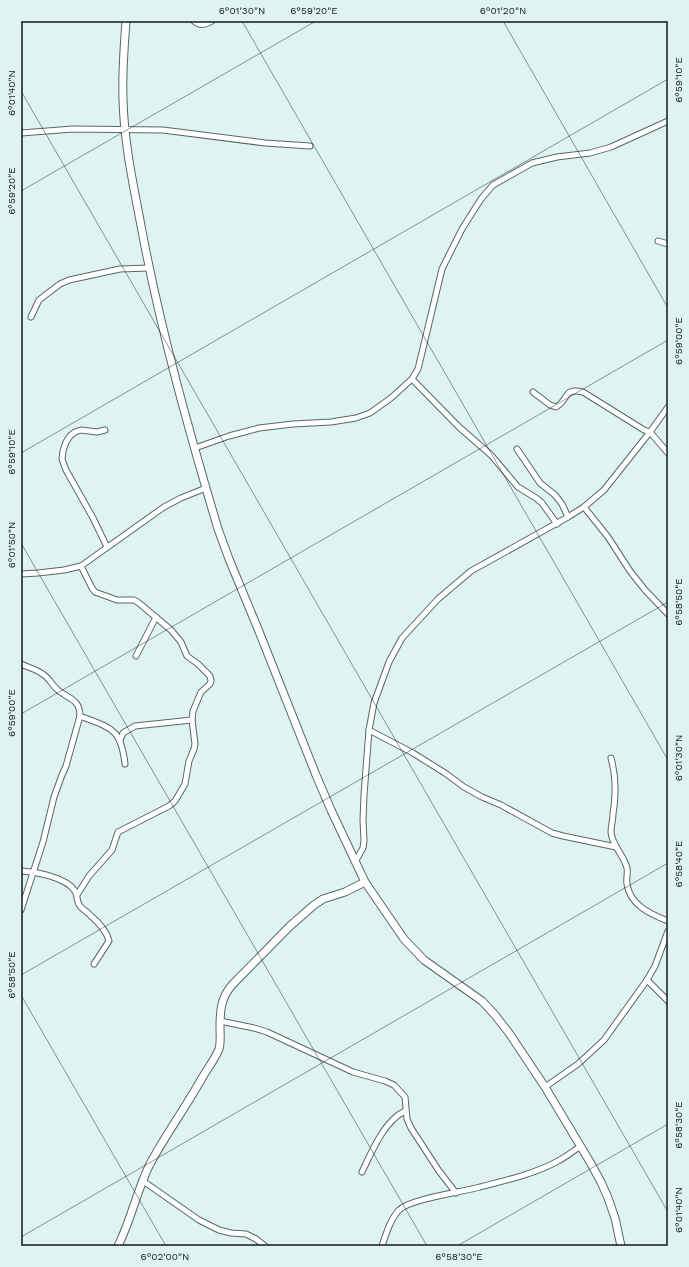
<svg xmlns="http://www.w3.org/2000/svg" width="689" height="1267" viewBox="0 0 689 1267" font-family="'Work Sans',sans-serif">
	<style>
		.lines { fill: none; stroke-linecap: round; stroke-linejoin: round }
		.street-casing { stroke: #576868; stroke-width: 7 }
		.secondary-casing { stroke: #576868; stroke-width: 9 }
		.street { stroke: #fff; stroke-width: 5 }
		.secondary { stroke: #fff; stroke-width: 7 }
		.ticks { fill: none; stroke: #131a1a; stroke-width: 1; stroke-opacity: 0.45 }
		.neatline { fill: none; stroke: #131a1a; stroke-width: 1.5 }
		.ticks-label { font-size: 10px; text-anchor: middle; fill: #131a1a }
	</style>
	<rect width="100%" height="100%" fill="#dff3f3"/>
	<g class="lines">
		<g class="street-casing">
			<g id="street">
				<path d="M 194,21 C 200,26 205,25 212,21"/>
				<path d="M 21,133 L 73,129 L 163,130 L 265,143 L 310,146"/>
				<path d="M 658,241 L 668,244"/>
				<path d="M 31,317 L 39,300 L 60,284 L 69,280 L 120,269 L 149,268"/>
				<path d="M 412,379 L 459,427 L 491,455 L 518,487 L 536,498 L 542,503 L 557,524"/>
				<path d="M 533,392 L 550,405 L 556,407 C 569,400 563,387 583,392 L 644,430 L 650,432 L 668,453"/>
				<path d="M 105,430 L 97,432 L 81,430 L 75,432 L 70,436 L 66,442 L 63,451 L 62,459 L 66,470 L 93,518 L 107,547"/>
				<path d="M 195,448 L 229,436 L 259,428 L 293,424 L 331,422 L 356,418 L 370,413 L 391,398 L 412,379 L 418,369 L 442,269 L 462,229 L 481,199 L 493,185 L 532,163 L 557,157 L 590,153 L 611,147 L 668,121"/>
				<path d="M 517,449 L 540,483 L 555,495 L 562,504 L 568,517"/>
				<path d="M 584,507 L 608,537 L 630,571 L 645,590 L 668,614"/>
				<path d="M 21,574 L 38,573 L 64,570 L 81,566 L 164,507 L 181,498 L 206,488"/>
				<path d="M 136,656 L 156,617"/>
				<path d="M 21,664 C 29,668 37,669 44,675 C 50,679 53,687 59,691 C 70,699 80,700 80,716 L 66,766 L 62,775 L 54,797 L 43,842 L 21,910"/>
				<path d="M 80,716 C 111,728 121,728 125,764"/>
				<path d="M 369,730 L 413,753 L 445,773 L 464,787 L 482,797 L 501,805 L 552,833 L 563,836 L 616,847"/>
				<path d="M 120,740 L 123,733 L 135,726 L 192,720"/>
				<path d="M 611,758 C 616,776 616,796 613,814 C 613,820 611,826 611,832 C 612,846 624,855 627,868 C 628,873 626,879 627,884 C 630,905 650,914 668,921"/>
				<path d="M 355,862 L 363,848 L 364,841 L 363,820 L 364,795 L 369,730 L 374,703 L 389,662 L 402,638 L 438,599 L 471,571 L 568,517 L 584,507 L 604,490 L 650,432 L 668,407"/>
				<path d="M 21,871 C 36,872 66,877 75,891 C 78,896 76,901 80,906 C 83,910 88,912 91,916 C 98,922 107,932 109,941 L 94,964"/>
				<path d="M 77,895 L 89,876 L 112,850 L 118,832 L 169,806 L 175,801 L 185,784 L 189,761 L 194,749 L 195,744 L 192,720 L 193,711 L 201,692 L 210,684 L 211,681 L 210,676 L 198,664 L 187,656 L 181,642 L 171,630 L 139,603 L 134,600 L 117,600 L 95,592 L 92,588 L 81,566"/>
				<path d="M 647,980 L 668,1001"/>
				<path d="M 220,1021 L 254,1028 L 267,1032 L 353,1072 L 385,1081 L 394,1085 L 405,1097 L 407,1119 L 411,1128 L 439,1171 L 456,1193"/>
				<path d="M 545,1087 L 578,1064 L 604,1040 L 647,980 L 655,966 L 668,931"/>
				<path d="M 362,1172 C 372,1151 384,1121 405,1111"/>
				<path d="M 143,1181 L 199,1220 L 219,1230 L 231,1233 L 246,1234 L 256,1239 L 265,1246"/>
				<path d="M 382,1246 C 386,1234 390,1220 399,1210 C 410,1199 462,1192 480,1187 C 504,1181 537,1173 558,1161 C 566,1157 573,1151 581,1146"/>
			</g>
		</g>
		<g class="secondary-casing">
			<g id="secondary">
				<path d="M 126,21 C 124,47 122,73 123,99 C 124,144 134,188 142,231 C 161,332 189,431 218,529 L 229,559 L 258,629 L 316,775 L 331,810 L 365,882 L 404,939 L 424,960 L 482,1001 L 495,1015 L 509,1033 L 545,1087 L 590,1162 L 601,1182 L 608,1198 L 615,1218 L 621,1246"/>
				<path d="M 118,1246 C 131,1220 137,1190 150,1164 C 166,1134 186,1107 202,1078 C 208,1068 215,1059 219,1049 C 221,1042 220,1035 220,1027 C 220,1010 221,998 232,985 L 290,926 L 314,905 L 323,899 L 345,892 L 365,882"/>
			</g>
		</g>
		<use href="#street" class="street"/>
		<use href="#secondary" class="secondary"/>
	</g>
	<path class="ticks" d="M 242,21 L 668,760M 503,21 L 668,308M 21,91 L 668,1212M 21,191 L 316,21M 21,453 L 668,79M 21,543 L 427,1246M 21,714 L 668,340M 21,975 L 668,602M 21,995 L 166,1246M 21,1237 L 668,863M 457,1246 L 668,1124"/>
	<rect width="689" height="1267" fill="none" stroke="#dff3f3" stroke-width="44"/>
	<rect x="22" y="22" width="645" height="1223" class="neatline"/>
	<g class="ticks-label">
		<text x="242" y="14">6°01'30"N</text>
		<text x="314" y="14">6°59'20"E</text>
		<text x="503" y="14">6°01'20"N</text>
		<text transform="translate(678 80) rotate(-90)" y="4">6°59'10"E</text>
		<text transform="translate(11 93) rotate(-90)" y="4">6°01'40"N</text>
		<text transform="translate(11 191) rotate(-90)" y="4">6°59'20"E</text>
		<text transform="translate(678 341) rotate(-90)" y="4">6°59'00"E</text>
		<text transform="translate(11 452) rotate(-90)" y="4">6°59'10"E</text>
		<text transform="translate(11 545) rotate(-90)" y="4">6°01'50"N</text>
		<text transform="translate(678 602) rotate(-90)" y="4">6°58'50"E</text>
		<text transform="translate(11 713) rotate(-90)" y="4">6°59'00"E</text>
		<text transform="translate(678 758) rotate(-90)" y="4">6°01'30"N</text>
		<text transform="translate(678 864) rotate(-90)" y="4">6°58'40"E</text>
		<text transform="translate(11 975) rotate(-90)" y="4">6°58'50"E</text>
		<text transform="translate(678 1125) rotate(-90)" y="4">6°58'30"E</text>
		<text transform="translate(678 1210) rotate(-90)" y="4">6°01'40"N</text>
		<text x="165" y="1260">6°02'00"N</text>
		<text x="459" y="1260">6°58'30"E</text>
	</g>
</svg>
